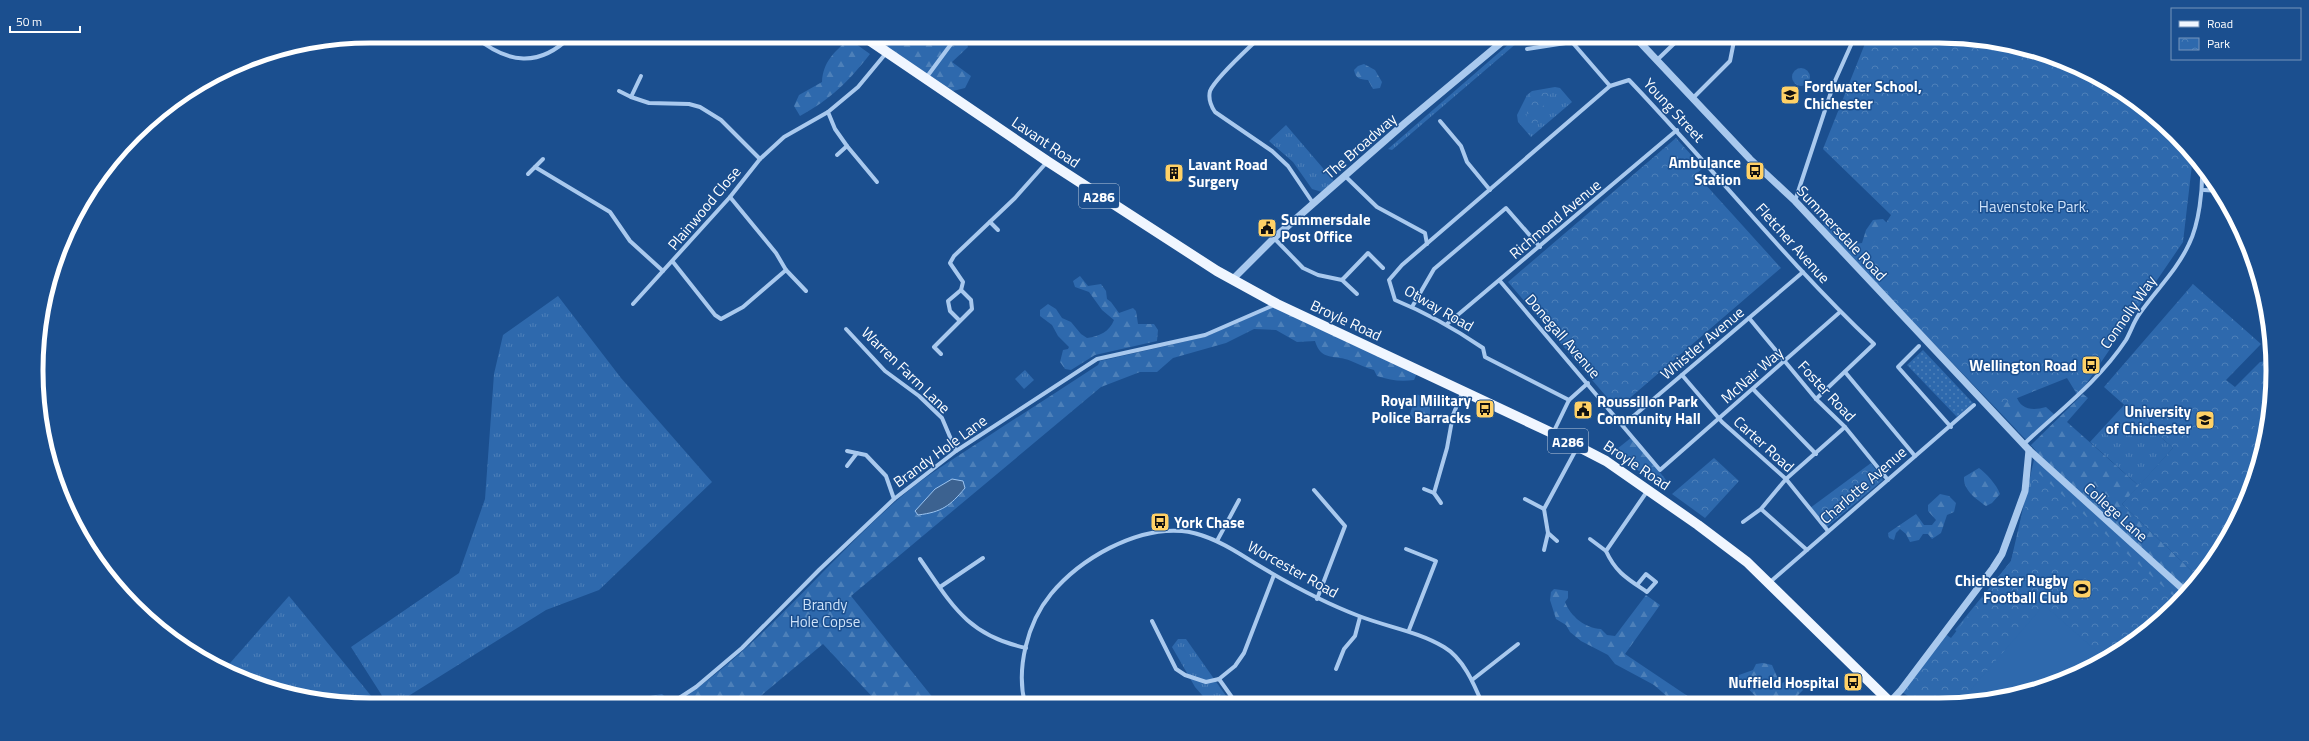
<svg xmlns="http://www.w3.org/2000/svg" width="2309" height="741" viewBox="0 0 2309 741" font-family="'Titillium Web',sans-serif">
	<style>
		.grass { fill: url(#grass-tufts) }
		.forest { fill: url(#forest-firs) }
		.park { fill: url(#park-crowns) }
		.garden { fill: url(#garden-dots) }
		.pitch { fill: #2e69ad }
		.water { fill: #3c6290; stroke: #9cc4f0 }
		.lines { fill: none; stroke-linecap: round; stroke-linejoin: round }
		.minor { stroke: #a9c9ee; stroke-width: 4 }
		.tertiary { stroke: #a9c9ee; stroke-width: 7 }
		.primary { stroke: #f0f6ff; stroke-width: 10 }
		.labels { text-anchor: middle; dominant-baseline: central; stroke-width: 3; stroke-linejoin: round; paint-order: stroke }
		.shield { fill: #1b4f8f; stroke: #bbcadd; stroke-width: 1 }
		.shield-label { font-size: 14px; font-weight: bold; fill: #fff }
		.poi-label { font-size: 15px; font-weight: bold; fill: #fff; stroke: #1b4f8f; text-anchor: end }
		.street-label { font-size: 15px; fill: #fff; stroke: #1b4f8f }
		.park-label { font-size: 15px; fill: #cfe3fa; stroke: #1b4f8f }
		.rim { fill: none; stroke: #fff; stroke-width: 5 }
	</style>
	<defs>
		<pattern id="grass-tufts" width="24" height="20" patternUnits="userSpaceOnUse"><rect width="24" height="20" fill="#2e69ad"/><path d="M3 7l-1-3M5 7V3M7 7l1-3M15 17l-1-3M17 17v-4M19 17l1-3" fill="none" stroke="#4d80b9"/></pattern>
		<pattern id="forest-firs" width="22" height="20" patternUnits="userSpaceOnUse"><rect width="22" height="20" fill="#2e69ad"/><path d="M5 1l3.5 6h-7zM16 11l3.5 6h-7z" fill="#4d80b9"/></pattern>
		<pattern id="park-crowns" width="20" height="18" patternUnits="userSpaceOnUse"><rect width="20" height="18" fill="#2e69ad"/><path d="M2 6a3 3 0 1 1 6 0M12 15a3 3 0 1 1 6 0" fill="none" stroke="#4d80b9"/></pattern>
		<pattern id="garden-dots" width="8" height="8" patternUnits="userSpaceOnUse"><rect width="8" height="8" fill="#2e69ad"/><path d="M2 2h.1M6 6h.1" fill="none" stroke="#4d80b9" stroke-width="1.8" stroke-linecap="round"/></pattern>
	</defs>
	<rect width="100%" height="100%" fill="#1b4f8f"/>
	<g class="grass">
		<path d="M 1518,36 L 1525,36 L 1392,150 L 1388,149 Z"/>
		<path d="M 1555,87 L 1560,88 L 1572,102 L 1531,137 L 1518,122 L 1517,115 L 1527,95 L 1532,91 Z"/>
		<path d="M 1286,125 L 1334,181 L 1322,192 L 1312,189 L 1293,162 L 1269,141 Z"/>
		<path d="M 558,296 L 621,378 L 712,482 L 599,590 L 546,610 L 394,705 L 388,705 L 351,647 L 459,573 L 485,499 L 494,374 L 503,335 Z"/>
		<path d="M 1025,370 L 1034,380 L 1024,389 L 1015,379 Z"/>
		<path d="M 2124,405 L 2173,448 L 2139,486 L 2090,442 Z"/>
		<path d="M 289,596 L 377,703 L 376,705 C 324,705 269,694 224,670 Z"/>
		<path d="M 1178,639 L 1186,639 L 1231,703 L 1209,703 L 1195,687 L 1172,647 Z"/>
	</g>
	<g class="forest">
		<path d="M 871,36 L 920,36 L 923,38 L 956,36 L 965,38 L 968,47 L 952,62 L 971,76 L 965,88 L 953,91 Z"/>
		<path d="M 849,39 L 870,54 C 849,81 831,99 800,116 L 794,106 L 799,95 L 822,82 C 823,62 834,52 849,39 Z"/>
		<path d="M 1364,64 L 1375,70 L 1382,82 L 1380,88 L 1373,89 L 1368,80 C 1359,79 1356,79 1354,70 L 1358,66 Z"/>
		<path d="M 1883,219 L 1892,228 L 1870,277 L 1823,225 L 1830,223 L 1854,244 L 1862,243 L 1866,230 L 1873,220 Z"/>
		<path d="M 1080,276 L 1088,286 L 1101,284 L 1106,291 L 1107,299 L 1111,302 L 1119,313 L 1133,308 L 1136,311 L 1138,324 L 1154,324 L 1158,330 L 1157,341 L 1095,355 L 1071,370 L 1065,369 L 1060,362 L 1063,350 L 1068,349 L 1069,347 L 1058,336 L 1052,325 L 1040,316 L 1040,310 L 1048,304 L 1056,309 L 1062,318 L 1071,322 L 1081,334 L 1087,338 C 1100,336 1109,332 1114,320 L 1102,310 L 1089,292 L 1075,287 L 1073,281 Z"/>
		<path d="M 1274,307 L 1417,373 L 1414,380 C 1400,382 1390,380 1377,376 L 1374,370 C 1366,368 1359,364 1351,361 C 1335,354 1321,362 1315,341 L 1297,342 L 1276,330 L 1254,329 L 1226,343 L 1173,358 L 1157,372 L 1140,372 L 1101,387 L 851,596 L 938,704 L 879,704 L 823,644 L 751,704 L 675,704 C 758,649 821,568 895,502 C 922,478 953,459 984,439 C 1022,414 1060,390 1098,365 L 1100,361 L 1205,337 Z"/>
		<path d="M 1959,369 L 2016,395 C 2020,410 2033,411 2046,407 L 2056,416 L 2028,442 Z"/>
		<path d="M 1416,394 L 1424,397 L 1424,401 L 1432,405 L 1430,408 L 1430,414 L 1424,421 L 1415,420 L 1410,414 Z"/>
		<path d="M 2083,394 L 2088,398 L 2067,422 L 2139,486 L 2122,504 L 2198,577 L 2175,607 L 1970,640 L 1955,630 L 2011,561 L 2036,451 L 2031,445 Z"/>
		<path d="M 1632,437 L 1666,480 L 1660,485 L 1612,453 Z"/>
		<path d="M 1979,468 C 1986,473 1997,485 2000,494 L 1992,503 L 1986,506 C 1976,499 1963,490 1964,477 Z"/>
		<path d="M 1940,494 L 1949,496 L 1956,503 L 1954,512 L 1947,515 L 1941,533 L 1932,539 L 1928,534 L 1923,534 L 1919,540 L 1910,542 L 1906,534 L 1900,529 L 1896,533 L 1894,540 L 1889,538 L 1888,533 L 1916,514 L 1924,525 L 1932,525 L 1936,520 L 1928,511 L 1928,505 Z"/>
		<path d="M 1554,589 L 1568,591 L 1568,598 L 1565,602 C 1571,617 1585,628 1601,629 L 1607,635 L 1615,636 L 1646,595 L 1660,605 L 1625,654 L 1698,703 L 1680,703 L 1670,699 L 1654,685 L 1615,664 L 1608,655 L 1581,641 L 1570,632 L 1566,625 L 1556,619 L 1550,600 L 1551,592 Z"/>
		<path d="M 1763,663 L 1772,665 L 1778,679 L 1782,683 L 1790,679 L 1799,683 L 1803,690 L 1791,702 L 1762,703 L 1738,678 L 1739,675 L 1753,670 L 1756,664 Z"/>
		<path d="M 662,694 L 670,701 L 665,704 L 628,705 C 638,697 650,696 662,694 Z"/>
	</g>
	<g class="park">
		<path d="M 1868,36 C 1912,36 1961,33 2004,43 C 2077,58 2146,98 2193,156 L 2183,242 L 2078,396 L 2067,378 L 1995,407 L 1859,266 L 1891,215 L 1823,149 Z"/>
		<circle cx="1801" cy="77" r="9"/>
		<path d="M 1550,92 L 1550,101 L 1539,109 L 1537,128 L 1524,127 L 1531,94 Z"/>
		<path d="M 1676,138 L 1703,168 L 1696,174 L 1781,268 L 1617,409 L 1508,282 Z"/>
		<path d="M 2193,284 L 2261,344 L 2226,380 L 2235,387 L 2260,362 L 2272,360 L 2273,371 L 2267,436 L 2228,538 L 2198,577 L 2122,504 L 2173,448 L 2104,387 Z"/>
		<path d="M 1714,458 L 1739,481 L 1705,518 L 1672,494 Z"/>
		<path d="M 1871,463 L 1883,480 L 1827,527 L 1810,508 Z"/>
		<path d="M 2035,470 L 2179,601 L 2175,607 L 2086,671 L 1982,702 L 1908,702 L 1906,700 L 1908,696 L 1902,692 L 1945,634 L 1951,638 L 2011,561 Z"/>
	</g>
	<path class="garden" d="M 1923,350 L 1973,403 L 1957,417 L 1907,365 Z"/>
	<g class="pitch">
		<path d="M 2269,416 L 2267,429 L 2260,431 L 2248,421 Z"/>
		<path d="M 2044,605 L 2101,655 L 2086,671 L 1982,702 L 1960,702 Z"/>
	</g>
	<path class="water" d="M 952,479 L 963,481 L 965,488 C 950,506 942,512 918,515 L 915,511 L 935,489 Z"/>
	<g class="lines">
		<g class="minor">
			<path d="M 474,36 C 508,64 539,68 571,36"/>
			<path d="M 1261,36 C 1249,48 1216,77 1210,91 C 1208,99 1211,106 1215,112 L 1272,151 L 1288,166 L 1313,203"/>
			<path d="M 1527,49 L 1572,42 L 1610,86"/>
			<path d="M 1657,60 L 1682,36"/>
			<path d="M 641,76 L 631,97 L 649,103 L 689,104 L 700,107 L 721,120 L 760,159"/>
			<path d="M 926,78 L 957,36"/>
			<path d="M 619,91 L 631,97"/>
			<path d="M 1693,98 L 1730,61 L 1735,36"/>
			<path d="M 1440,121 L 1461,146 L 1467,162 L 1490,190"/>
			<path d="M 847,146 L 877,182"/>
			<path d="M 837,155 L 847,146 L 835,129 L 828,112 L 858,87 L 887,52"/>
			<path d="M 535,167 L 610,212 L 630,241 L 663,271"/>
			<path d="M 528,174 L 543,159"/>
			<path d="M 1345,176 L 1377,207 L 1425,233 L 1427,244"/>
			<path d="M 2204,190 L 2220,191"/>
			<path d="M 730,197 L 776,253 L 786,270"/>
			<path d="M 1795,201 L 1834,83 L 1855,36"/>
			<path d="M 990,222 L 998,230"/>
			<path d="M 1274,238 L 1303,268 L 1318,275 L 1342,280 L 1368,253 L 1383,268"/>
			<path d="M 673,262 L 715,315 L 721,319 L 743,307 L 786,270 L 806,291"/>
			<path d="M 1342,280 L 1357,294"/>
			<path d="M 1500,281 L 1660,470 L 1840,312"/>
			<path d="M 633,304 L 730,197 L 760,159 L 784,137 L 828,112"/>
			<path d="M 1412,307 L 1434,269 L 1506,208 L 1540,247"/>
			<path d="M 1749,318 L 1816,399 L 1845,427 L 1888,480"/>
			<path d="M 959,320 L 950,311 L 948,301 L 961,290"/>
			<path d="M 1447,324 L 1677,130"/>
			<path d="M 846,329 L 885,371 L 919,396 L 942,418 L 956,451"/>
			<path d="M 1919,346 L 1898,367 L 1951,427"/>
			<path d="M 941,354 L 934,347 L 972,309 L 971,300 L 961,290 L 963,282 L 950,263 L 954,256 L 1015,198 L 1047,162"/>
			<path d="M 1845,372 L 1915,456"/>
			<path d="M 1682,375 L 1722,422 L 1786,479 L 1828,531"/>
			<path d="M 1753,389 L 1816,454"/>
			<path d="M 1569,400 L 1485,357 L 1483,348 C 1455,329 1427,313 1395,300 L 1389,280 L 1402,265 L 1610,86 L 1629,80 C 1712,167 1787,262 1874,344 L 1816,399"/>
			<path d="M 1623,425 L 1803,272"/>
			<path d="M 1553,433 L 1569,400 L 1588,383"/>
			<path d="M 2024,444 C 2059,411 2099,381 2126,340 C 2131,331 2134,321 2140,313 C 2156,290 2177,270 2189,244 C 2199,224 2203,189 2202,167"/>
			<path d="M 847,451 L 866,455 L 886,476 L 894,499"/>
			<path d="M 847,466 L 857,453"/>
			<path d="M 1424,489 L 1434,493 L 1441,503"/>
			<path d="M 1314,490 L 1345,526 L 1317,599"/>
			<path d="M 1434,493 L 1447,448 L 1453,415 L 1463,391"/>
			<path d="M 1525,499 L 1544,509"/>
			<path d="M 1761,509 L 1807,550"/>
			<path d="M 1743,522 L 1761,509 L 1786,479 L 1845,427"/>
			<path d="M 1590,539 L 1606,551"/>
			<path d="M 1217,541 L 1239,500"/>
			<path d="M 1557,541 L 1548,533 L 1544,509 L 1578,446"/>
			<path d="M 1406,549 L 1436,561 L 1409,630"/>
			<path d="M 1544,550 L 1548,533"/>
			<path d="M 920,559 C 952,605 967,635 1026,648"/>
			<path d="M 1769,583 L 1974,405"/>
			<path d="M 1637,585 L 1646,574 L 1656,582 L 1647,592 C 1628,579 1616,573 1606,551 L 1648,490"/>
			<path d="M 940,587 L 983,558"/>
			<path d="M 1152,621 L 1176,669 L 1185,675 L 1206,682 L 1219,679 L 1235,666 L 1244,653 L 1274,575"/>
			<path d="M 1336,669 L 1344,649 L 1355,636 L 1360,617"/>
			<path d="M 1219,679 L 1236,703"/>
			<path d="M 1472,680 L 1518,644"/>
			<path d="M 670,704 L 696,687 L 742,648 L 819,570 L 894,499 L 956,451 L 1097,359 L 1205,335 L 1274,305"/>
			<path d="M 1025,704 C 1016,669 1027,623 1051,594 C 1080,559 1135,527 1182,531 C 1203,533 1222,543 1240,554 C 1278,578 1317,600 1359,616 C 1387,627 1417,631 1444,647 C 1463,658 1474,684 1482,703"/>
		</g>
		<g class="tertiary">
			<path d="M 1634,36 L 1750,159 L 1795,201 L 2029,450 L 2186,592"/>
			<path d="M 1232,280 L 1274,238 L 1405,123 L 1509,36"/>
			<path d="M 1890,702 L 1901,690 L 1993,568 L 2002,554 L 2025,491 L 2029,450"/>
		</g>
		<path class="primary" d="M 863,36 L 1047,161 L 1217,271 L 1277,304 L 1552,433 L 1606,461 L 1698,525 L 1747,562 L 1890,702"/>
	</g>
	<defs>
		<g id="school-square" transform="scale(1)"><rect x="-9" y="-9" width="18" height="18" rx="4" fill="#ffd166" stroke="#1b4f8f"/><path d="M0-5L7-2L0 1L-7-2ZM-4 1L0 2.5L4 1V4Q0 6-4 4Z" fill="#111"/></g>
		<g id="bus-square" transform="scale(1)"><rect x="-9" y="-9" width="18" height="18" rx="4" fill="#ffd166" stroke="#1b4f8f"/><path d="M-5-6H5V4H4V6H2V4H-2V6H-4V4H-5ZM-3.5-4V0h7V-4ZM-3.5 1.2v1.5H-2V1.2ZM2 1.2v1.5H3.5V1.2Z" fill="#111"/></g>
		<g id="building-square" transform="scale(1)"><rect x="-9" y="-9" width="18" height="18" rx="4" fill="#ffd166" stroke="#1b4f8f"/><path d="M-4-6H4V6H1V3H-1V6H-4ZM-2.5-4.3h1.7v1.8h-1.7ZM.8-4.3h1.7v1.8H.8ZM-2.5-1h1.7V.8h-1.7ZM.8-1h1.7V.8H.8Z" fill="#111"/></g>
		<g id="civic-square" transform="scale(1)"><rect x="-9" y="-9" width="18" height="18" rx="4" fill="#ffd166" stroke="#1b4f8f"/><path d="M-.6-6.5H3V-4.5H.6V-3L4-1V1h2V6H-6V1h2V-1L-.6-3ZM-1.2 2.5V6h2.4V2.5Z" fill="#111"/></g>
		<g id="university-square" transform="scale(1)"><rect x="-9" y="-9" width="18" height="18" rx="4" fill="#ffd166" stroke="#1b4f8f"/><path d="M0-5L7-2L0 1L-7-2ZM-4 1L0 2.5L4 1V4Q0 6-4 4Z" fill="#111"/></g>
		<g id="stadium-square" transform="scale(1)"><rect x="-9" y="-9" width="18" height="18" rx="4" fill="#ffd166" stroke="#1b4f8f"/><path d="M0-5a6.5 5 0 1 0 0 10a6.5 5 0 1 0 0-10ZM-3.5-1.8h7v3.6h-7Z" fill="#111"/></g>
	</defs>
	<g fill-rule="evenodd">
		<use href="#school-square" x="1790" y="95"/>
		<use href="#bus-square" x="1755" y="171"/>
		<use href="#building-square" x="1174" y="173"/>
		<use href="#civic-square" x="1267" y="228"/>
		<use href="#bus-square" x="2091" y="365"/>
		<use href="#bus-square" x="1485" y="409"/>
		<use href="#civic-square" x="1583" y="410"/>
		<use href="#university-square" x="2205" y="420"/>
		<use href="#bus-square" x="1160" y="522"/>
		<use href="#stadium-square" x="2082" y="589"/>
		<use href="#bus-square" x="1853" y="682"/>
	</g>
	<g class="labels">
		<g class="shield">
			<rect x="1079" y="184" width="40" height="24" rx="3"/>
			<rect x="1548" y="429" width="40" height="24" rx="3"/>
		</g>
		<g class="shield-label">
			<text x="1099" y="196">A286</text>
			<text x="1568" y="441">A286</text>
		</g>
		<g class="poi-label">
			<text x="1804" y="86" text-anchor="start">Fordwater School,<tspan x="1804" dy="17">Chichester</tspan></text>
			<text x="1741" y="162">Ambulance<tspan x="1741" dy="17">Station</tspan></text>
			<text x="1188" y="164" text-anchor="start">Lavant Road<tspan x="1188" dy="17">Surgery</tspan></text>
			<text x="1281" y="219" text-anchor="start">Summersdale<tspan x="1281" dy="17">Post Office</tspan></text>
			<text x="2077" y="365">Wellington Road</text>
			<text x="1471" y="400">Royal Military<tspan x="1471" dy="17">Police Barracks</tspan></text>
			<text x="1597" y="401" text-anchor="start">Roussillon Park<tspan x="1597" dy="17">Community Hall</tspan></text>
			<text x="2191" y="411">University<tspan x="2191" dy="17">of Chichester</tspan></text>
			<text x="1174" y="522" text-anchor="start">York Chase</text>
			<text x="2068" y="580">Chichester Rugby<tspan x="2068" dy="17">Football Club</tspan></text>
			<text x="1839" y="682">Nuffield Hospital</text>
		</g>
		<g class="street-label">
			<text transform="translate(1674 110) rotate(47)">Young Street</text>
			<text transform="translate(1046 142) rotate(34)">Lavant Road</text>
			<text transform="translate(1360 146) rotate(-41)">The Broadway</text>
			<text transform="translate(704 208) rotate(-50)">Plainwood Close</text>
			<text transform="translate(1555 219) rotate(-40)">Richmond Avenue</text>
			<text transform="translate(1842 233) rotate(47)">Summersdale Road</text>
			<text transform="translate(1793 243) rotate(48)">Fletcher Avenue</text>
			<text transform="translate(1439 308) rotate(30)">Otway Road</text>
			<text transform="translate(2128 312) rotate(-55)">Connolly Way</text>
			<text transform="translate(1346 320) rotate(25)">Broyle Road</text>
			<text transform="translate(1563 336) rotate(49)">Donegall Avenue</text>
			<text transform="translate(1702 343) rotate(-40)">Whistler Avenue</text>
			<text transform="translate(906 370) rotate(44)">Warren Farm Lane</text>
			<text transform="translate(1752 375) rotate(-41)">McNair Way</text>
			<text transform="translate(1827 391) rotate(47)">Foster Road</text>
			<text transform="translate(1764 444) rotate(42)">Carter Road</text>
			<text transform="translate(940 451) rotate(-36)">Brandy Hole Lane</text>
			<text transform="translate(1637 465) rotate(34)">Broyle Road</text>
			<text transform="translate(1863 485) rotate(-41)">Charlotte Avenue</text>
			<text transform="translate(2116 512) rotate(42)">College Lane</text>
			<text transform="translate(1293 569) rotate(29)">Worcester Road</text>
		</g>
		<g class="park-label">
			<text x="2034" y="206">Havenstoke Park.</text>
			<text x="825" y="604">Brandy<tspan x="825" dy="17">Hole Copse</tspan></text>
		</g>
	</g>
	<path d="M0 0H2309V741H0ZM370 43H1939A327 327 0 0 1 2266 370V371A327 327 0 0 1 1939 698H370A327 327 0 0 1 43 371V370A327 327 0 0 1 370 43Z" fill="#1b4f8f" fill-rule="evenodd"/>
	<path class="rim" d="M370 43H1939A327 327 0 0 1 2266 370V371A327 327 0 0 1 1939 698H370A327 327 0 0 1 43 371V370A327 327 0 0 1 370 43Z"/>
	<rect x="2171" y="8" width="130" height="52" fill="#1b4f8f" stroke="#7695bc"/>
	<rect x="2179" y="21" width="20" height="6" fill="#f0f6ff" stroke="#7695bc"/>
	<text x="2207" y="28" font-size="12" fill="#ffffff">Road</text>
	<rect x="2179" y="38" width="20" height="12" fill="url(#park-crowns)" stroke="#7695bc"/>
	<text x="2207" y="48" font-size="12" fill="#ffffff">Park</text>
	<path d="M10 26v6h70v-6" fill="none" stroke="#ffffff" stroke-width="2"/>
	<text x="16" y="26" font-size="12" fill="#ffffff" stroke="#1b4f8f" stroke-width="3" paint-order="stroke">50 m</text>
</svg>
